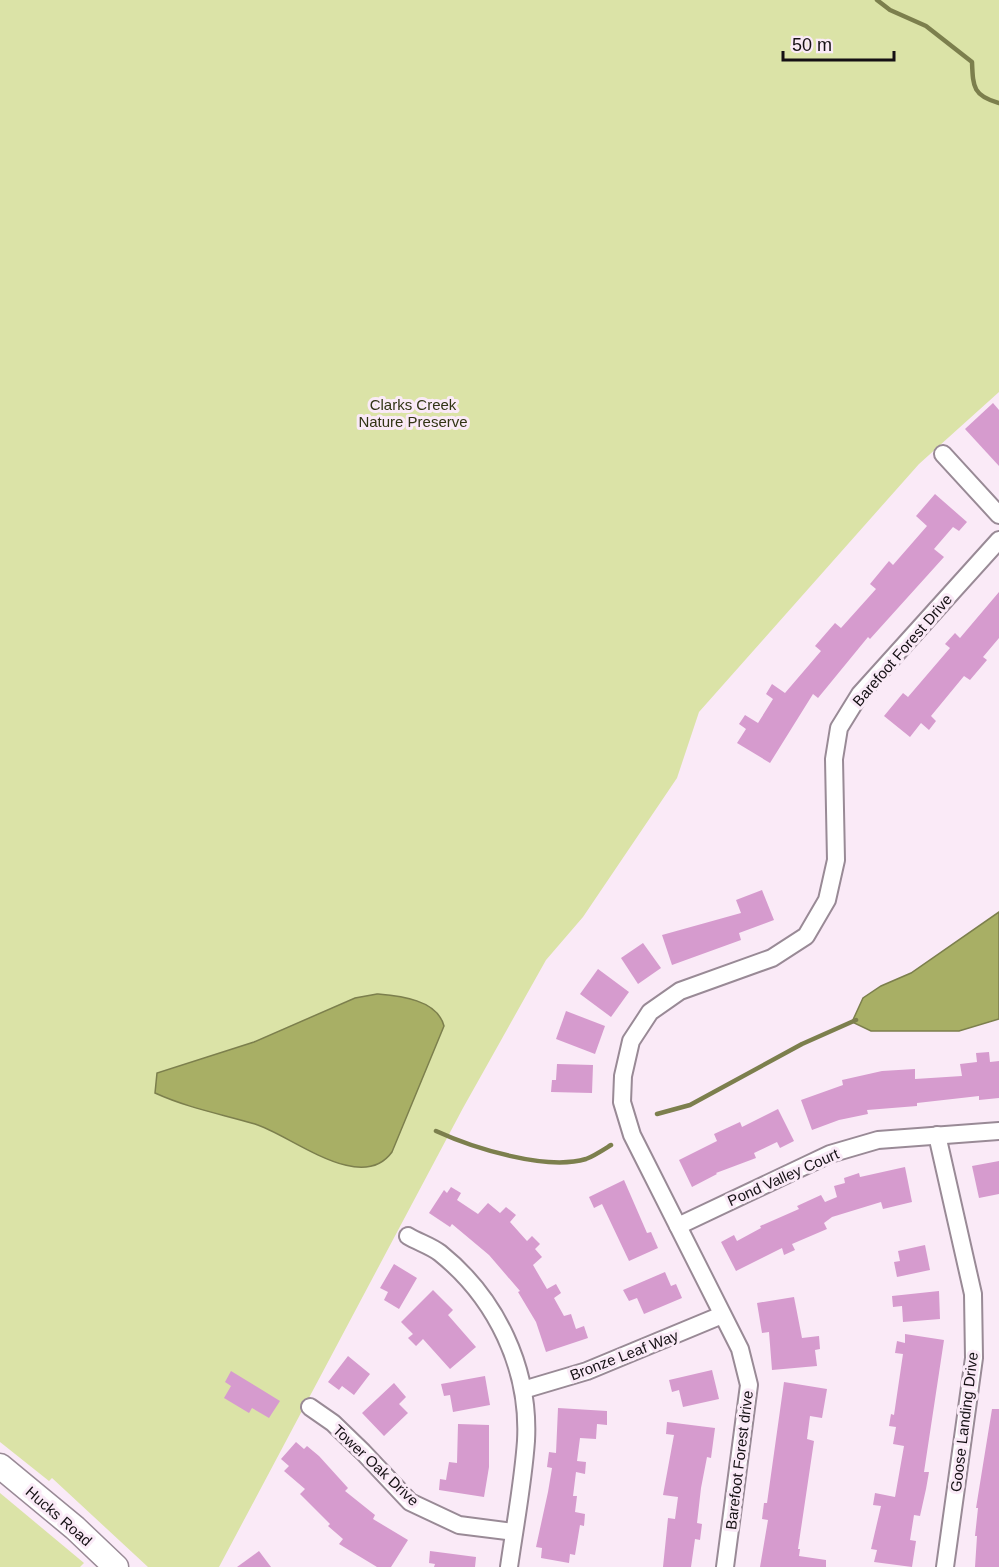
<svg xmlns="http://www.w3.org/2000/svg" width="999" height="1567" viewBox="0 0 999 1567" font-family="Helvetica,sans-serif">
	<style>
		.green { fill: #dbe3a7 }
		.water { fill: #a8af65; stroke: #7c7f4d; stroke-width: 1.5 }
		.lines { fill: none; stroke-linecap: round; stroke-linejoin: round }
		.stream { stroke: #7c7f4d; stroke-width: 4.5 }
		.building { fill: #d69bce }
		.street-casing { stroke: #998a96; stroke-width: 20 }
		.secondary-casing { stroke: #998a96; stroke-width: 27 }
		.street { stroke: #fff; stroke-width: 16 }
		.secondary { stroke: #fff; stroke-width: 24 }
		.labels { text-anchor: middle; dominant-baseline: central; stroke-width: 6; stroke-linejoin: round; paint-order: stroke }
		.park-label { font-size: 15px; fill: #313414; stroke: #faeaf7 }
		.street-label { font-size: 15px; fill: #151014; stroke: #faeaf7 }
	</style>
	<rect width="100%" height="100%" fill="#faeaf7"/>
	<g class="green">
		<path d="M 0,0 L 999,0 L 999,392 L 919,464 L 699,712 L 677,778 L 583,917 L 546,960 L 463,1108 L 219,1567 L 148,1567 L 52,1478 L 49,1481 L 0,1442 Z"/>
		<path d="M 0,1493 L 84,1563 L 80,1567 L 0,1567 Z"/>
	</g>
	<g class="water">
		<path d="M 999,912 L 999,1019 L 959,1031 L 871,1031 L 852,1022 L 863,998 L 881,986 L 911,973 Z"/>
		<path d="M 377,994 C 399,996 437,999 444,1026 L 392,1152 C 361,1195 291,1135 255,1124 C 221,1114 188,1108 155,1093 L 157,1073 L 254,1042 L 355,998 Z"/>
	</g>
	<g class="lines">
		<g class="stream">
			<path d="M 877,0 L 890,10 L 926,26 L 972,62 C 973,87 973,96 999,103"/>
			<path d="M 657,1114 L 690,1105 L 802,1044 L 856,1020"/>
			<path d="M 436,1131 C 473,1148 546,1171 586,1159 C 594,1156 603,1150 611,1145"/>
		</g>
	</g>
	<g class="building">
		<path d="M 993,403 L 999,410 L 999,466 L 965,429 Z"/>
		<path d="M 935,494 L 967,522 L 959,531 L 953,527 L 934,549 L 944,557 L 870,639 L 868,637 L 818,698 L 813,694 L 770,763 L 737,743 L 746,729 L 739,724 L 745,715 L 758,723 L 773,699 L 766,694 L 772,684 L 785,693 L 821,651 L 815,646 L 835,623 L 841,628 L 876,589 L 870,584 L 889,561 L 893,565 L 927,526 L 916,516 Z"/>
		<path d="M 999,592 L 999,638 L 983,657 L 987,660 L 970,680 L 964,676 L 931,716 L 936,721 L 929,730 L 921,723 L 910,737 L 884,716 L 903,693 L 908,697 L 950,648 L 945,644 L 955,633 L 960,638 Z"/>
		<path d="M 762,890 L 774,920 L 739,933 L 741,940 L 672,965 L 662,935 L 741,913 L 736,900 Z"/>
		<path d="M 643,943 L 661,968 L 638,984 L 621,958 Z"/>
		<path d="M 598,969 L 629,992 L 611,1017 L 580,994 Z"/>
		<path d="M 566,1011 L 605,1026 L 595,1054 L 556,1039 Z"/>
		<path d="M 989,1052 L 990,1062 L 999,1061 L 999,1098 L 979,1100 L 979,1096 L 917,1103 L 917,1106 L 867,1110 L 868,1114 L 839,1120 L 812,1130 L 801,1100 L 843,1085 L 842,1080 L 882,1071 L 915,1069 L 915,1079 L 962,1076 L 960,1064 L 977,1062 L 976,1053 Z"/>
		<path d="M 557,1064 L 593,1065 L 592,1093 L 551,1092 L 552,1080 L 556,1080 Z"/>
		<path d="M 778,1109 L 794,1141 L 780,1148 L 777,1142 L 754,1153 L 756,1158 L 716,1173 L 717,1174 L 692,1187 L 679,1160 L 717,1141 L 714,1134 L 740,1122 L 742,1127 Z"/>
		<path d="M 999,1161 L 999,1194 L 979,1198 L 972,1166 Z"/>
		<path d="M 905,1167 L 912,1202 L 883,1209 L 881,1202 L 832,1217 L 824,1223 L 827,1229 L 792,1244 L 795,1250 L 784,1255 L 782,1248 L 736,1271 L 721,1242 L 734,1235 L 737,1241 L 761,1228 L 760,1226 L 799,1209 L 797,1206 L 821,1195 L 825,1202 L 837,1197 L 834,1186 L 845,1183 L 844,1178 L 859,1173 L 860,1177 Z"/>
		<path d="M 624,1180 L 647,1233 L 651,1232 L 658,1248 L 629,1261 L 602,1204 L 594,1208 L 589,1197 Z"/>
		<path d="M 451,1187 L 461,1193 L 457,1200 L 478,1214 L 488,1203 L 500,1213 L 506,1207 L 516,1215 L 510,1222 L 527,1241 L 532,1236 L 540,1244 L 535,1249 L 542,1257 L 533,1265 L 547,1289 L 556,1284 L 561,1293 L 554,1298 L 564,1316 L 571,1314 L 576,1329 L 584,1326 L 588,1338 L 546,1352 L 536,1322 L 518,1292 L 520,1291 L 489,1255 L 452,1224 L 450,1227 L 429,1213 L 444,1190 L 447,1193 Z"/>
		<path d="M 925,1245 L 930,1270 L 897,1277 L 894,1262 L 900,1261 L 898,1251 Z"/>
		<path d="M 394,1264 L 417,1278 L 399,1309 L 384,1300 L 388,1292 L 380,1288 Z"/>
		<path d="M 665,1272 L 671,1286 L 676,1284 L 682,1298 L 644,1314 L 637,1298 L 629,1301 L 623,1290 Z"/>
		<path d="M 433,1290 L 453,1310 L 448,1315 L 476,1347 L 450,1369 L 423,1339 L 416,1346 L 408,1338 L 413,1334 L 401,1322 Z"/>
		<path d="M 939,1291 L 940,1319 L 903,1322 L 902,1306 L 893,1307 L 892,1296 Z"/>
		<path d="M 794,1297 L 802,1338 L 819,1336 L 820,1349 L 815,1350 L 817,1366 L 772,1370 L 769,1332 L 762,1333 L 757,1303 Z"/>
		<path d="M 905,1334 L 944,1340 L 924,1472 L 929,1472 L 926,1489 L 920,1516 L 914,1515 L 910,1540 L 916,1541 L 912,1567 L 874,1562 L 877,1550 L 871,1549 L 881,1506 L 873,1505 L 875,1493 L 895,1497 L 904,1446 L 893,1444 L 896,1427 L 889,1426 L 891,1414 L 894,1415 L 903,1354 L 895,1353 L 897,1341 L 905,1343 Z"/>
		<path d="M 348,1356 L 370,1374 L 354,1395 L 342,1386 L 339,1390 L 328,1382 Z"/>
		<path d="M 712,1370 L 719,1399 L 683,1407 L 679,1390 L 672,1392 L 669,1380 Z"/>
		<path d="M 231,1371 L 280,1401 L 269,1418 L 252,1408 L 249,1413 L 224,1398 L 231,1386 L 225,1382 Z"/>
		<path d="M 485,1376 L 490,1405 L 453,1412 L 450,1395 L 444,1396 L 441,1384 Z"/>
		<path d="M 784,1382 L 827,1389 L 822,1418 L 810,1416 L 807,1439 L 814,1441 L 798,1549 L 800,1549 L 799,1556 L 826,1560 L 826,1567 L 760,1567 L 768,1520 L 762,1519 L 764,1503 L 767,1503 Z"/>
		<path d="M 394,1383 L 406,1397 L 399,1404 L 408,1413 L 384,1436 L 362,1413 Z"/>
		<path d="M 558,1408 L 607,1411 L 607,1425 L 597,1424 L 596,1439 L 580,1438 L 577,1461 L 586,1462 L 585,1474 L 576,1472 L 573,1496 L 577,1496 L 575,1512 L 585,1514 L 584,1526 L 580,1525 L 575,1555 L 570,1554 L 569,1563 L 541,1558 L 542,1548 L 536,1547 L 548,1492 L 552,1468 L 547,1467 L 549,1452 L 556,1453 Z"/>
		<path d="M 992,1409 L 999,1409 L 999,1567 L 975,1567 L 977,1536 L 975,1536 L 978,1508 L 976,1508 Z"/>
		<path d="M 667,1422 L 715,1428 L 711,1458 L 707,1457 L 701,1488 L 697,1523 L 702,1524 L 700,1540 L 695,1539 L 691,1567 L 663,1567 L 668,1518 L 675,1519 L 678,1497 L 663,1495 L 674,1435 L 666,1434 Z"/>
		<path d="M 458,1424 L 489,1425 L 489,1467 L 484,1497 L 439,1490 L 440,1479 L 446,1480 L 449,1462 L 457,1463 Z"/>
		<path d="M 296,1442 L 304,1449 L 307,1446 L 319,1456 L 348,1488 L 345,1491 L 375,1515 L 373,1519 L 408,1540 L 391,1567 L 377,1567 L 339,1544 L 343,1539 L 328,1526 L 330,1524 L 300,1494 L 305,1489 L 284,1471 L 289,1466 L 281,1459 Z"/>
		<path d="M 259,1551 L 271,1567 L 237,1567 Z"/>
		<path d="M 430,1551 L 476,1557 L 475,1567 L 434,1567 L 435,1564 L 429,1563 Z"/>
	</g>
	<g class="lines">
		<g class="street-casing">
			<g id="street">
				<path d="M 943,454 L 999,515"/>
				<path d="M 937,1135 L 973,1294 L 974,1358 L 945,1567"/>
				<path d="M 678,1226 L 830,1154 L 878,1140 L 999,1131"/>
				<path d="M 408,1236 C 418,1242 431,1246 440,1253 C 496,1298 530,1368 526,1441 C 523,1483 515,1525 509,1567"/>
				<path d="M 523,1390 L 587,1371 L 722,1315"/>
				<path d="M 310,1407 L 333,1423 L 363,1452 L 410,1502 L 459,1525 L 514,1532"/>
				<path d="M 725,1567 L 749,1385 L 740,1349 L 632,1135 L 622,1102 L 623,1076 L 631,1041 L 650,1012 L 680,991 L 772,958 L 806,936 L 827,900 L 836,860 L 834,759 L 839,728 L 860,694 L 999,540"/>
			</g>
		</g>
		<g class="secondary-casing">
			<path id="secondary" d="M 0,1466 L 75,1528 L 116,1567"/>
		</g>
		<use href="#street" class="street"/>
		<use href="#secondary" class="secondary"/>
	</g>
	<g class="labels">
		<g class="park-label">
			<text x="413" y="404">Clarks Creek<tspan x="413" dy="17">Nature Preserve</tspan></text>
		</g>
		<g class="street-label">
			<text transform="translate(902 650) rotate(-49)">Barefoot Forest Drive</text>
			<text transform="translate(783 1177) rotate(-24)">Pond Valley Court</text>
			<text transform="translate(624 1355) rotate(-21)">Bronze Leaf Way</text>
			<text transform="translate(964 1422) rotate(-83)">Goose Landing Drive</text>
			<text transform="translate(739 1460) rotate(-83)">Barefoot Forest drive</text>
			<text transform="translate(376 1465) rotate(43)">Tower Oak Drive</text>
			<text transform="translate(59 1516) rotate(41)">Hucks Road</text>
		</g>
	</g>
	<path d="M783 51v9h111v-9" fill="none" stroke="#151014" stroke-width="3"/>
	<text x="792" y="51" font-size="18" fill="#151014" stroke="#faeaf7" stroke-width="4.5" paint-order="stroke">50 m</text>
</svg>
